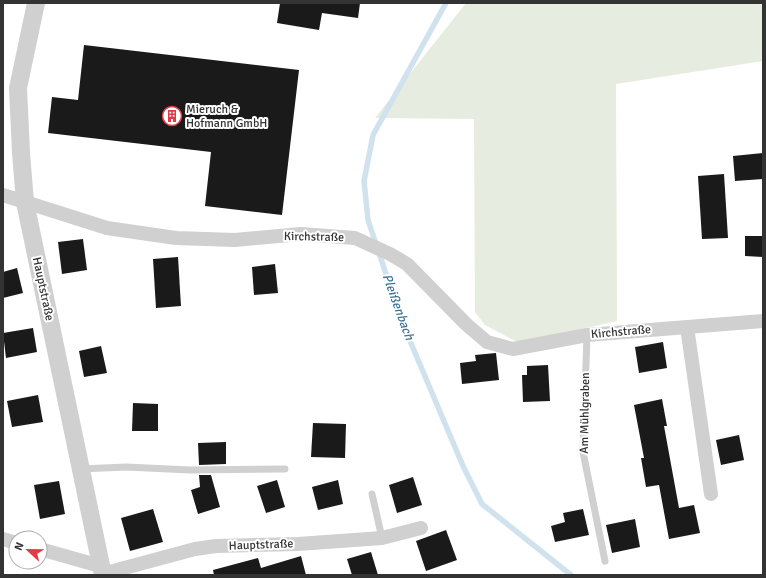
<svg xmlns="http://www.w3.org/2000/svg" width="766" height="578" viewBox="0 0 766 578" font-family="Signika,sans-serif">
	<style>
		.green { fill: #e6ecdf }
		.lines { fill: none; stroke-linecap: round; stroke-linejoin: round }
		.stream { stroke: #cfe2ee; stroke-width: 5.5 }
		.building { fill: #1a1a1a }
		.service { stroke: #d0d0d0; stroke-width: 7 }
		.minor { stroke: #d0d0d0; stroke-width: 14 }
		.tertiary { stroke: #d0d0d0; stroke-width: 18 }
		.labels { text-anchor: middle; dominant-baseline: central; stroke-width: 4; stroke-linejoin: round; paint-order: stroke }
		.poi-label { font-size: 12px; fill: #333; stroke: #fff; text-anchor: start }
		.street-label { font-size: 12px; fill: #333; stroke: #fff }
		.water-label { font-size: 13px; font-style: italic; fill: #3f7597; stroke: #fff }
	</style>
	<rect width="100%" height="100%" fill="#fff"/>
	<path class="green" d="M 466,3 L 763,3 L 763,61 L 616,84 L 617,321 L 519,343 L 485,325 L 475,312 L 474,119 L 375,118 Z"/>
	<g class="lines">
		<path class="stream" d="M 446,3 L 373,135 L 364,181 L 368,220 L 402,322 L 463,466 L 482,504 L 571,575"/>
	</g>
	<g class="building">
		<path d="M 280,3 L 360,3 L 358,18 L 322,13 L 319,30 L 277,23 Z"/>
		<path d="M 84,45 L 299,70 L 282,215 L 205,206 L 211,152 L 48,133 L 52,97 L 78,100 Z"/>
		<path d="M 763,153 L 763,179 L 735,181 L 733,156 Z"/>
		<path d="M 724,174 L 728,238 L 702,239 L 698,176 Z"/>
		<path d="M 745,236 L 763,236 L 763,257 L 745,256 Z"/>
		<path d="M 83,239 L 87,270 L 62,274 L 58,242 Z"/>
		<path d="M 178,257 L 181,306 L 156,308 L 153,259 Z"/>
		<path d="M 275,264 L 278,293 L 254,295 L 252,267 Z"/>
		<path d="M 17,268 L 23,293 L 3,298 L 3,272 Z"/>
		<path d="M 33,328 L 37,352 L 6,358 L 3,333 Z"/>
		<path d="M 663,342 L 667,368 L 639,373 L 635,347 Z"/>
		<path d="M 101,346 L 107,373 L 84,377 L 79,351 Z"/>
		<path d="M 496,353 L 499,380 L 462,384 L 460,363 L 476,361 L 475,355 Z"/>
		<path d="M 548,365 L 550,401 L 523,402 L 522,375 L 527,375 L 527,366 Z"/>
		<path d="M 38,395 L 43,422 L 12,427 L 7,401 Z"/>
		<path d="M 662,399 L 667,426 L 664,426 L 679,508 L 694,505 L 700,533 L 669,539 L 659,485 L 646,487 L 641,458 L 644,458 L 634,405 Z"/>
		<path d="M 133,403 L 158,404 L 158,431 L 132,431 Z"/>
		<path d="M 313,423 L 346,424 L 345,458 L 311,457 Z"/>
		<path d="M 739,435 L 744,460 L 721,465 L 716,440 Z"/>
		<path d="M 226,442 L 226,464 L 199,465 L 198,443 Z"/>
		<path d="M 199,475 L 211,475 L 220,507 L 198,514 L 191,490 L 200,487 Z"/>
		<path d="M 413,477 L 422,505 L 397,513 L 389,485 Z"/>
		<path d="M 277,480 L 285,507 L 266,513 L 257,486 Z"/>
		<path d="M 338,480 L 343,504 L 318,510 L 312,487 Z"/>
		<path d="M 59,481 L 65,514 L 40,519 L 34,485 Z"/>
		<path d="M 153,509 L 163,542 L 130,551 L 121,518 Z"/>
		<path d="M 583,509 L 589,535 L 555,542 L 551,526 L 565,522 L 563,513 Z"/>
		<path d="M 635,519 L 640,547 L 612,553 L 606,525 Z"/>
		<path d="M 446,530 L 457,560 L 426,571 L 416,541 Z"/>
		<path d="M 371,552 L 378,575 L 352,575 L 347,559 Z"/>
		<path d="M 301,556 L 306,575 L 214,575 L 213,570 L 258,558 L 261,568 Z"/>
	</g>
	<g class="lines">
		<g class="service">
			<path d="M 587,335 L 583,452 L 605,561"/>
			<path d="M 80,469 L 126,467 L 190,470 L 285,469"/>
			<path d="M 372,494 L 382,538"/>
		</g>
		<g class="minor">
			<path d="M 3,195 L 107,228 L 176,238 L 235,240 L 301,234 L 355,238 L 390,254 L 407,264 L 466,324 L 487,342 L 513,349 L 587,335 L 763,321"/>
			<path d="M 687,327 L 711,494"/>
			<path d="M 3,539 L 16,543"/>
			<path d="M 40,549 L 100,566"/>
			<path d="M 102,574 L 195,549 L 216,546 L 298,544 L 382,538 L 421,528"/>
		</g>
		<path class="tertiary" d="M 36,3 L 18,88 L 21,153 L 25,202 L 103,575"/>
	</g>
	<defs>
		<g id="building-ring" transform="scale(1)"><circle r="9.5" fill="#fff" stroke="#e63946" stroke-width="1.5"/><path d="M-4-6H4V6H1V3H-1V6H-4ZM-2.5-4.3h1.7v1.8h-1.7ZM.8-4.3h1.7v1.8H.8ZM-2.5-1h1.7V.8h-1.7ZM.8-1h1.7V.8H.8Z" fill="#e63946"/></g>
	</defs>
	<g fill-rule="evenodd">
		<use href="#building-ring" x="172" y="116"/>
	</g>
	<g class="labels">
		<g class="poi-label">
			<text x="186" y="109">Mieruch &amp;<tspan x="186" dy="14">Hofmann GmbH</tspan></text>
		</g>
		<g class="street-label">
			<text transform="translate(314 237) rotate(1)">Kirchstraße</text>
			<text transform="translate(43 289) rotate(78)">Hauptstraße</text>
			<text transform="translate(621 332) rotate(-5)">Kirchstraße</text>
			<text transform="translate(585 413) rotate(-89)">Am Mühlgraben</text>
			<text transform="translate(261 545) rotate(-2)">Hauptstraße</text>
		</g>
		<g class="water-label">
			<text transform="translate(398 307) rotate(70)">Pleißenbach</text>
		</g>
	</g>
	<rect width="766" height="578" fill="none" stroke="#333333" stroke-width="8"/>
	<g transform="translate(28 550) rotate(292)"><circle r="19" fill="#ffffff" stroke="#adadad"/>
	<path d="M0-3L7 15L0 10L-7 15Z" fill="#e63946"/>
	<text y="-6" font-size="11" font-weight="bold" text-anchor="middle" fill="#333333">N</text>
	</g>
</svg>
